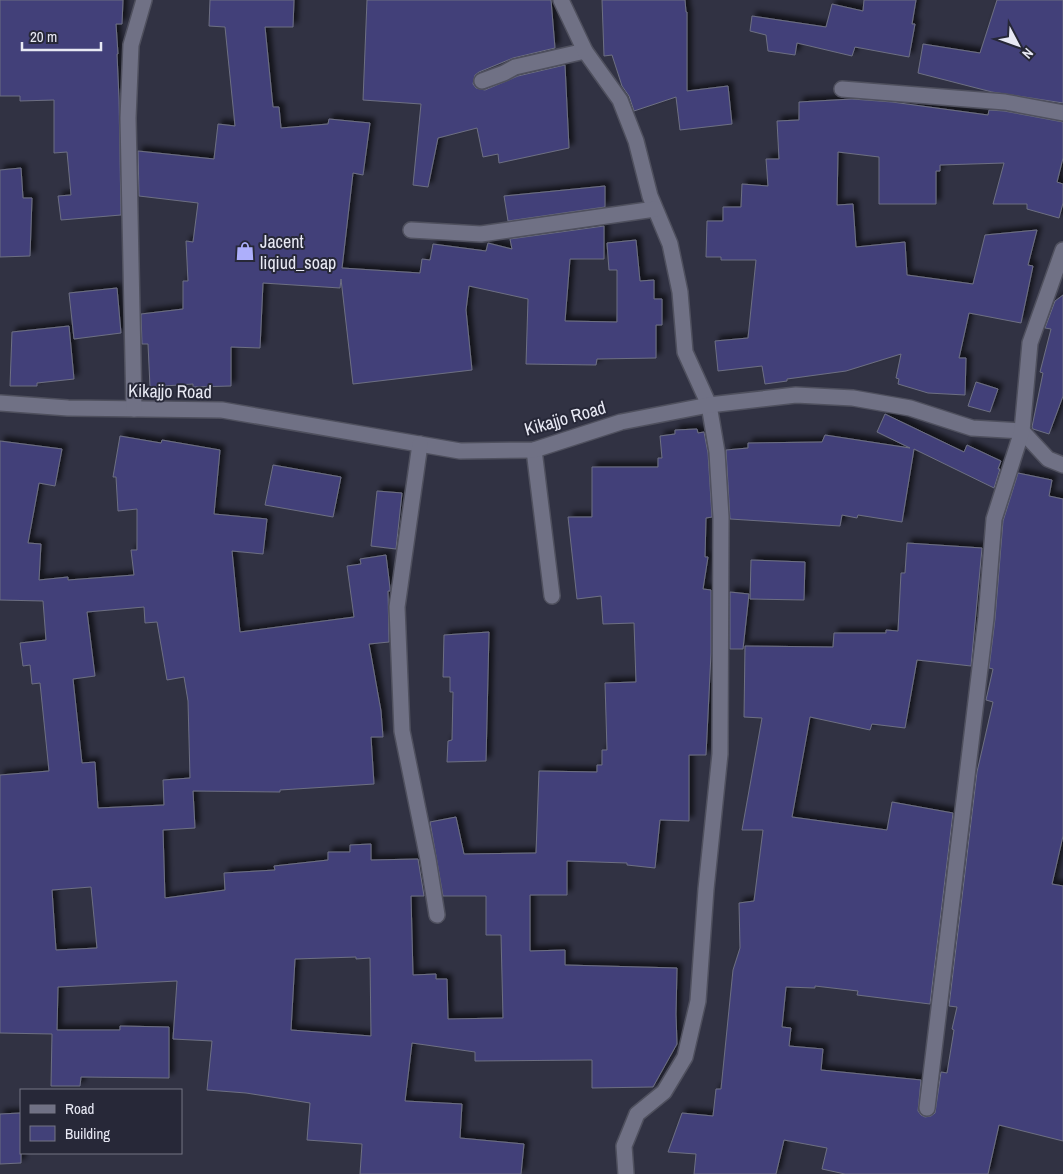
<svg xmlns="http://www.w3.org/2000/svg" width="1063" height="1174" viewBox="0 0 1063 1174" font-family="'Archivo Narrow',sans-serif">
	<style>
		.building { fill: #424179; stroke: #6d6f82; fill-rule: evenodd; filter: url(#shadow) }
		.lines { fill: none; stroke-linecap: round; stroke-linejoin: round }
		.service-casing { stroke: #4f505e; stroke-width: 18 }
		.minor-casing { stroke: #4f505e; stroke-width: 18 }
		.service { stroke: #707185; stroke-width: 15 }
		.minor { stroke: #707185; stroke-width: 15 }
		.labels { text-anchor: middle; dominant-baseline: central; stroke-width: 4; stroke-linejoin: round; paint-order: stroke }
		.poi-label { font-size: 18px; fill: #e8e9f4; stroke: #272838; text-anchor: start }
		.street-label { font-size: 18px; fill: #e8e9f4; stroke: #272838 }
	</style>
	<defs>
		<filter id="shadow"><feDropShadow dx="4.5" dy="-4.5" stdDeviation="2.5" flood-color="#0009"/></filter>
	</defs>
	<rect width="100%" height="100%" fill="#313243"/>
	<g class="building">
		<path d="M 0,0 L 123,0 L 122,24 L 116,24 L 118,54 L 117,54 L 119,99 L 121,215 L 61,220 L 58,196 L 71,195 L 67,152 L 54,153 L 54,100 L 20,101 L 20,96 L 0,96 Z"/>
		<path d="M 210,0 L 294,0 L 293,27 L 265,27 L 273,107 L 279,107 L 281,128 L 328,124 L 329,119 L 370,123 L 363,175 L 353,173 L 342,268 L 420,273 L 422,259 L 430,260 L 433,244 L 486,251 L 488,243 L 512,249 L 510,239 L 604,226 L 604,259 L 570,259 L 565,321 L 617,322 L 617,270 L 609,270 L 607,243 L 636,240 L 640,281 L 654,280 L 654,299 L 662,299 L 662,325 L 656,325 L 656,358 L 597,359 L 596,365 L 526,364 L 528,299 L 469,286 L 466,310 L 472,370 L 353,384 L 341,279 L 340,288 L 263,283 L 260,348 L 231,347 L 231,386 L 193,387 L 193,384 L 150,387 L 148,344 L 142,344 L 141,314 L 183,309 L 183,281 L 188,281 L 186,241 L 193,242 L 198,203 L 139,196 L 138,151 L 214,159 L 218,124 L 235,126 L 225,27 L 209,26 Z"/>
		<path d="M 367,0 L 551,0 L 555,48 L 513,58 L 479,72 L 475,75 L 473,84 L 476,88 L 485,90 L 518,76 L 565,65 L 569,148 L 499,163 L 498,154 L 483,157 L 477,128 L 438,138 L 428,187 L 413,185 L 421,104 L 363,100 Z"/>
		<path d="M 602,0 L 685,0 L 686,12 L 687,12 L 687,91 L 728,86 L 732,124 L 680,130 L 676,97 L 634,111 L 629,96 L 622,86 L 612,55 L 604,56 Z"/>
		<path d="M 864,0 L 916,0 L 912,24 L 915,24 L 909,57 L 855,47 L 852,56 L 797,43 L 795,55 L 768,51 L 766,35 L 750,31 L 752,16 L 826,27 L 832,4 L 863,11 Z"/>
		<path d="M 997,0 L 1063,0 L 1063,103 L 992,92 L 918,73 L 923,44 L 980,53 Z"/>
		<path d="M 852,99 L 892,102 L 988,115 L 989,110 L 1004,111 L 1063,122 L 1063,158 L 1057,182 L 1063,184 L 1063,203 L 1059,218 L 1027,209 L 1027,204 L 993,204 L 1004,163 L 940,165 L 940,171 L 936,171 L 936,204 L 879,204 L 879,157 L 838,152 L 837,205 L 853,204 L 856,247 L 905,242 L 907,275 L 973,284 L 985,235 L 1037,230 L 1028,265 L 1033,266 L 1021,323 L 969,313 L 959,358 L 966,358 L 965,395 L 928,393 L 898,384 L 899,379 L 896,378 L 901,354 L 846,371 L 787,379 L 787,381 L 765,384 L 762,366 L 718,371 L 715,341 L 748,338 L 756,260 L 721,260 L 721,257 L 706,257 L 707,221 L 723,221 L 723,207 L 741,207 L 742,184 L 768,186 L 766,159 L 779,159 L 777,121 L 799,120 L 799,102 Z"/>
		<path d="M 21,168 L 23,198 L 32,198 L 30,256 L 0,257 L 0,170 Z"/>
		<path d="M 605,186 L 605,207 L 508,221 L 504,196 Z"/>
		<path d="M 117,288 L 121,333 L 74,339 L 69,293 Z"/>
		<path d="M 1063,295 L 1063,396 L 1049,434 L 1033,429 L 1032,427 L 1043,373 L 1040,372 L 1051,329 L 1045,328 L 1055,301 Z"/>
		<path d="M 69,326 L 74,379 L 37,383 L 37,386 L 10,386 L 12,332 Z"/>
		<path d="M 976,382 L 998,389 L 990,412 L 968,406 Z"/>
		<path d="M 885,414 L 964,452 L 967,445 L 1001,461 L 998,469 L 1000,469 L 994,488 L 914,449 L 902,522 L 858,515 L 857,518 L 842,515 L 840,526 L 730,519 L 726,450 L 748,448 L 748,443 L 822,442 L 825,435 L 910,448 L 877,432 Z"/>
		<path d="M 697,429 L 698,433 L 704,432 L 708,453 L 712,517 L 706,518 L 705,557 L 708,557 L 703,589 L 711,590 L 711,653 L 706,755 L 689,755 L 689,821 L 660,820 L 655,868 L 627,865 L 627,863 L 567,861 L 567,895 L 530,895 L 530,951 L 565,950 L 565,965 L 677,968 L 676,1014 L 677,1044 L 653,1087 L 592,1088 L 592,1060 L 475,1061 L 475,1052 L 412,1043 L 405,1101 L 462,1104 L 460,1138 L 524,1144 L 521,1174 L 360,1174 L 362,1144 L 307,1140 L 310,1103 L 246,1093 L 207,1090 L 212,1041 L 173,1039 L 177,981 L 58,987 L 57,1030 L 120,1030 L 120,1026 L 169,1027 L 169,1078 L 81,1077 L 80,1086 L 51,1086 L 52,1034 L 0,1033 L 0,775 L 49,771 L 40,683 L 32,684 L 30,665 L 23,666 L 20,643 L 46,640 L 43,601 L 0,600 L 0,441 L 62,449 L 55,486 L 39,483 L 28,543 L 41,544 L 39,580 L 68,577 L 68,580 L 134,575 L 131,550 L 137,550 L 137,509 L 118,511 L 116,477 L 113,477 L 120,436 L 161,443 L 162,440 L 220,450 L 214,514 L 267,519 L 263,554 L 232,551 L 240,632 L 354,617 L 347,566 L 361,564 L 360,559 L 386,555 L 390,588 L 390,591 L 388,591 L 389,642 L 369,644 L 381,711 L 383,737 L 371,737 L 374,784 L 280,790 L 280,792 L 193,791 L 195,828 L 163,830 L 165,898 L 225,890 L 224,873 L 275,870 L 274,866 L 328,860 L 328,852 L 350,852 L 350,845 L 371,844 L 371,860 L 418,859 L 424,896 L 411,896 L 413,975 L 436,974 L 436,979 L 447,979 L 448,1019 L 503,1018 L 501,935 L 486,935 L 486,896 L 443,896 L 430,822 L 456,817 L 464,854 L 536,853 L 539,771 L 597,772 L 597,765 L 602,765 L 602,750 L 607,750 L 605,683 L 636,682 L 634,623 L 603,624 L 601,596 L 577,599 L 568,517 L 592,517 L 592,467 L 658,467 L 658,458 L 662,458 L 660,436 L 675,434 L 675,430 ZM 144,607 L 145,623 L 157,622 L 167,680 L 184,677 L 188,701 L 190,778 L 163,780 L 164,805 L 98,808 L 95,762 L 82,763 L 73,679 L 95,676 L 87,612 ZM 91,887 L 97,948 L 56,950 L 52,890 ZM 356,957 L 356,959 L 370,958 L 371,1036 L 291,1030 L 295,959 Z"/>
		<path d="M 273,465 L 341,477 L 333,517 L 265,505 Z"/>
		<path d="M 1018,473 L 1052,480 L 1049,496 L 1063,499 L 1063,836 L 1052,884 L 1063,886 L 1063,1141 L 999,1125 L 988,1174 L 845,1174 L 822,1169 L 827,1148 L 784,1140 L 776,1174 L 694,1174 L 696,1154 L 668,1152 L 682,1113 L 713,1116 L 716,1089 L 721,1089 L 733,970 L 740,948 L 739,903 L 754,901 L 763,830 L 742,830 L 762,718 L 744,717 L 745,646 L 833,647 L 834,633 L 886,633 L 886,630 L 898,631 L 901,573 L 905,573 L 907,543 L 982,548 L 971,666 L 917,660 L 905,728 L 872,724 L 870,730 L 810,717 L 792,817 L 887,830 L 892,802 L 953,813 L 930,1004 L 857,995 L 858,991 L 815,986 L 815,988 L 786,987 L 782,1027 L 791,1028 L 789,1046 L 823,1049 L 821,1070 L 921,1080 L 918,1111 L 921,1115 L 925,1117 L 931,1116 L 935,1113 L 941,1072 L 947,1073 L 954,1030 L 952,1029 L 957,1007 L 949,1006 L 977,772 L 993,702 L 986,700 L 993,669 L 989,668 L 995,619 L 1003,521 Z"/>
		<path d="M 377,491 L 402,493 L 396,549 L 371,546 Z"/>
		<path d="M 751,560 L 805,562 L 804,600 L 750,599 Z"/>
		<path d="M 730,592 L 749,594 L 743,649 L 730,649 Z"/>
		<path d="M 489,632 L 486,761 L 447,762 L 448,741 L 452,740 L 453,692 L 450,692 L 450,677 L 443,677 L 444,635 Z"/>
		<path d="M 21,1113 L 21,1163 L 0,1164 L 0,1114 Z"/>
	</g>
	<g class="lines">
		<g class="service-casing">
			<g id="service">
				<path d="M 482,81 L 504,73 L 515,67 L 585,51"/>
				<path d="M 534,450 L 552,596"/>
			</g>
		</g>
		<g class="minor-casing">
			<g id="minor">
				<path d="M 561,0 L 585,51 L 620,100 L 636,141 L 650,196 L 670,244 L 680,292 L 685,352 L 709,405 L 717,452 L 721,517 L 720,754 L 706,889 L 698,1001 L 685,1057 L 664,1092 L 637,1114 L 624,1146 L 626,1174"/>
				<path d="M 842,89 L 1005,102 L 1063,113"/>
				<path d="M 411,230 L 481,234 L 655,209"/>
				<path d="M 0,403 L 68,408 L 222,410 L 460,451 L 534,450 L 621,422 L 709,405 L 796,395 L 853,398 L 910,408 L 972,428 L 1022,431 L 1048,459 L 1063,465"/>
				<path d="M 134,409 L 128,118 L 131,45 L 144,0"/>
				<path d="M 420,444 L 397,607 L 402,731 L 428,859 L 437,915"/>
				<path d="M 927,1108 L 986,618 L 994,519 L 1022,431 L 1030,343 L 1063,250"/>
			</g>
		</g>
		<use href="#service" class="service"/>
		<use href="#minor" class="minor"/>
	</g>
	<defs>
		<g id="shop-bare" transform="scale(1.5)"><path d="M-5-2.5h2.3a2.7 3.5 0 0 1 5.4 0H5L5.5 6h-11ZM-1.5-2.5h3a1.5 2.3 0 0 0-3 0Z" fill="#adaffb" stroke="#272838" stroke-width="2.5" paint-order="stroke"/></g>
	</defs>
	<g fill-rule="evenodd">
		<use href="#shop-bare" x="245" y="251"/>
	</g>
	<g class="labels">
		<g class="poi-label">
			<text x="260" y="241">Jacent<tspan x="260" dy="21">liqiud_soap</tspan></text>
		</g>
		<g class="street-label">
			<text transform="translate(170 391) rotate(1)">Kikajjo Road</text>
			<text transform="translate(565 418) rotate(-16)">Kikajjo Road</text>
		</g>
	</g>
	<rect x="20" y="1089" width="162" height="65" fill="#272838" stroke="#747583"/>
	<rect x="30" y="1105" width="25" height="8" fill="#707185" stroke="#747583"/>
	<text x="65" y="1114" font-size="15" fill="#e8e9f4">Road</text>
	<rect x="30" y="1126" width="25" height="15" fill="#424179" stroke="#747583"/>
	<text x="65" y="1139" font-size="15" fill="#e8e9f4">Building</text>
	<g transform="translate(1018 45) rotate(131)" stroke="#272838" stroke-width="4" paint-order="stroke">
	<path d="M0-4L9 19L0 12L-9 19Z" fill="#e8e9f4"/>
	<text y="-8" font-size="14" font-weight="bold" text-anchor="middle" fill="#e8e9f4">N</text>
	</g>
	<path d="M22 42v8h79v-8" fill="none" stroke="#e8e9f4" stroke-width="2.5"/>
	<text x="30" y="42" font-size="15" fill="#e8e9f4" stroke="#272838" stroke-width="4" paint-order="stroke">20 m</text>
</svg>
